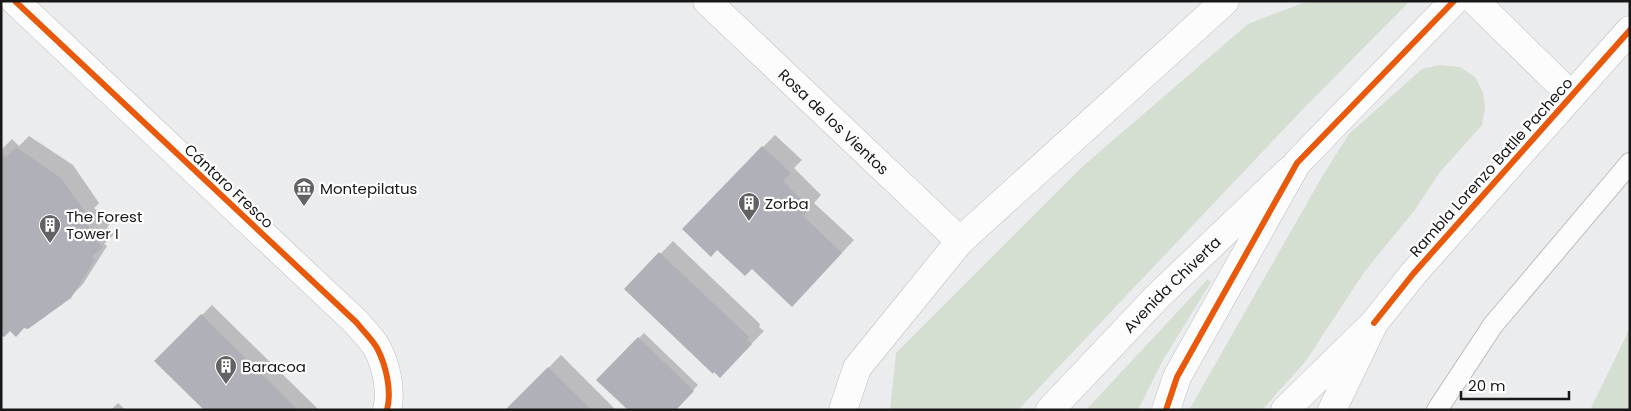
<svg xmlns="http://www.w3.org/2000/svg" width="1631" height="411" viewBox="0 0 1631 411" font-family="Poppins,sans-serif">
	<style>
		.green { fill: #d4dfd2 }
		.shadow { fill: #0003 }
		.building { fill: #b0b1b8 }
		.lines { fill: none; stroke-linecap: round; stroke-linejoin: round }
		.service-casing { stroke: #bbbcbe; stroke-width: 22 }
		.minor-casing { stroke: #bbbcbe; stroke-width: 29 }
		.tertiary-casing { stroke: #bbbcbe; stroke-width: 29 }
		.secondary-casing { stroke: #bbbcbe; stroke-width: 29 }
		.service { stroke: #fcfcfc; stroke-width: 20 }
		.minor { stroke: #fcfcfc; stroke-width: 28 }
		.tertiary { stroke: #fcfcfc; stroke-width: 28 }
		.secondary { stroke: #fcfcfc; stroke-width: 28 }
		.cycleway-casing { stroke: #fff; stroke-width: 9 }
		.cycleway { stroke: #e8590c; stroke-width: 6 }
		.labels { text-anchor: middle; dominant-baseline: central; stroke-width: 4.5; stroke-linejoin: round; paint-order: stroke }
		.street-label { font-size: 15px; fill: #181819; stroke: #fff }
		.poi-label { font-size: 15px; fill: #181819; stroke: #fff; text-anchor: start }
	</style>
	<rect width="100%" height="100%" fill="#ebecee"/>
	<g class="green">
		<path d="M 1308,1 L 1410,1 L 1304,108 L 1018,410 L 890,410 L 896,353 L 1083,166 L 1248,24 Z"/>
		<path d="M 1439,65 L 1460,67 L 1475,77 L 1483,92 L 1485,108 L 1482,125 L 1440,172 L 1414,211 L 1365,271 L 1305,362 L 1262,410 L 1189,410 L 1323,175 L 1349,134 L 1422,69 Z"/>
		<path d="M 1208,279 L 1211,282 L 1163,360 L 1138,410 L 1086,410 Z"/>
		<path d="M 1630,328 L 1630,410 L 1590,410 Z"/>
	</g>
	<g class="shadow">
		<path d="M 775,135 L 802,160 L 794,168 L 821,195 L 814,203 L 854,240 L 804,293 L 752,267 L 763,147 Z"/>
		<path d="M 29,136 L 73,165 L 99,203 L 94,208 L 111,223 L 107,227 L 114,234 L 104,244 L 107,246 L 83,284 L 70,297 L 24,326 L 1,333 L 1,150 L 12,139 L 19,146 Z"/>
		<path d="M 673,241 L 760,324 L 759,327 L 764,331 L 732,364 L 626,289 Z"/>
		<path d="M 212,305 L 319,410 L 206,410 L 156,361 Z"/>
		<path d="M 644,333 L 698,385 L 674,410 L 598,380 Z"/>
		<path d="M 561,355 L 616,410 L 507,410 Z"/>
		<path d="M 118,403 L 126,410 L 111,410 Z"/>
	</g>
	<g class="building">
		<path d="M 762,146 L 791,173 L 783,181 L 810,208 L 803,216 L 842,253 L 792,307 L 752,269 L 745,276 L 717,250 L 711,257 L 682,229 Z"/>
		<path d="M 16,147 L 61,178 L 88,216 L 83,221 L 99,237 L 95,240 L 103,247 L 92,256 L 95,259 L 71,298 L 28,329 L 24,328 L 16,337 L 10,331 L 4,337 L 1,335 L 1,152 L 6,157 Z"/>
		<path d="M 659,252 L 749,337 L 747,340 L 752,344 L 720,378 L 714,372 L 713,374 L 624,289 Z"/>
		<path d="M 201,314 L 298,410 L 204,410 L 154,361 Z"/>
		<path d="M 638,337 L 694,391 L 676,410 L 628,410 L 596,380 Z"/>
		<path d="M 548,367 L 592,410 L 505,410 Z"/>
	</g>
	<g class="lines">
		<g class="service-casing">
			<path id="service" d="M 1437,410 L 1493,325 L 1630,163"/>
		</g>
		<g class="minor-casing">
			<g id="minor">
				<path d="M 15,1 L 357,323 C 363,331 372,339 377,348 C 386,365 392,391 387,410"/>
				<path id="s1" d="M 707,1 L 960,241"/>
				<path d="M 1475,1 L 1571,95"/>
				<path d="M 843,410 L 857,368 L 960,241 L 1225,1"/>
			</g>
		</g>
		<g class="tertiary-casing">
			<g id="tertiary">
				<path id="s2" d="M 1050,410 L 1158,296 L 1289,171"/>
				<path d="M 1285,410 L 1372,325"/>
			</g>
		</g>
		<g class="secondary-casing">
			<g id="secondary">
				<path d="M 1166,410 L 1177,377 L 1297,163 L 1454,1"/>
				<path d="M 1332,410 L 1374,323 L 1413,274 L 1630,30"/>
			</g>
		</g>
		<use href="#service" class="service"/>
		<use href="#minor" class="minor"/>
		<use href="#tertiary" class="tertiary"/>
		<use href="#secondary" class="secondary"/>
		<g class="cycleway-casing">
			<g id="cycleway">
				<path d="M 15,1 L 357,323 C 363,331 372,339 377,348 C 386,365 392,391 387,410"/>
				<path d="M 1374,323 L 1413,274 L 1630,30"/>
				<path d="M 1166,410 L 1177,377 L 1297,163 L 1454,1"/>
			</g>
		</g>
		<use href="#cycleway" class="cycleway"/>
	</g>
	<defs>
		<g id="museum-pin" transform="scale(1.125)"><path d="M0 17L-7.5 6A9.5 9.5 0 1 1 7.5 6Z" fill="#626264" stroke="#fff"/><path d="M0-6L6-3V-2H-6V-3ZM-5-1h2V3h-2ZM-1-1h2V3h-2ZM3-1h2V3H3ZM-6 4H6V6H-6Z" fill="#fff"/></g>
		<g id="building-pin" transform="scale(1.125)"><path d="M0 17L-7.5 6A9.5 9.5 0 1 1 7.5 6Z" fill="#626264" stroke="#fff"/><path d="M-4-6H4V6H1V3H-1V6H-4ZM-2.5-4.3h1.7v1.8h-1.7ZM.8-4.3h1.7v1.8H.8ZM-2.5-1h1.7V.8h-1.7ZM.8-1h1.7V.8H.8Z" fill="#fff"/></g>
	</defs>
	<g fill-rule="evenodd">
		<use href="#museum-pin" x="304" y="188"/>
		<use href="#building-pin" x="749" y="203"/>
		<use href="#building-pin" x="50" y="225"/>
		<use href="#building-pin" x="226" y="366"/>
	</g>
	<g class="labels">
		<g class="street-label">
			<text stroke="none"><textPath href="#s1" startOffset="175">Rosa de los Vientos</textPath></text>
			<text transform="translate(1491 167) rotate(-48)">Rambla Lorenzo Batlle Pacheco</text>
			<text transform="translate(229 186) rotate(43)">Cántaro Fresco</text>
			<text stroke="none"><textPath href="#s2" startOffset="175">Avenida Chiverta</textPath></text>
		</g>
		<g class="poi-label">
			<text x="320" y="188">Montepilatus</text>
			<text x="765" y="203">Zorba</text>
			<text x="66" y="216">The Forest<tspan x="66" dy="17">Tower I</tspan></text>
			<text x="242" y="366">Baracoa</text>
		</g>
	</g>
	<rect width="1631" height="411" fill="none" stroke="#181819" stroke-width="5"/>
	<path d="M1461 391v8h108v-8" fill="none" stroke="#181819" stroke-width="2.5"/>
	<text x="1468" y="391" font-size="15" fill="#181819" stroke="#ffffff" stroke-width="4" paint-order="stroke">20 m</text>
</svg>
